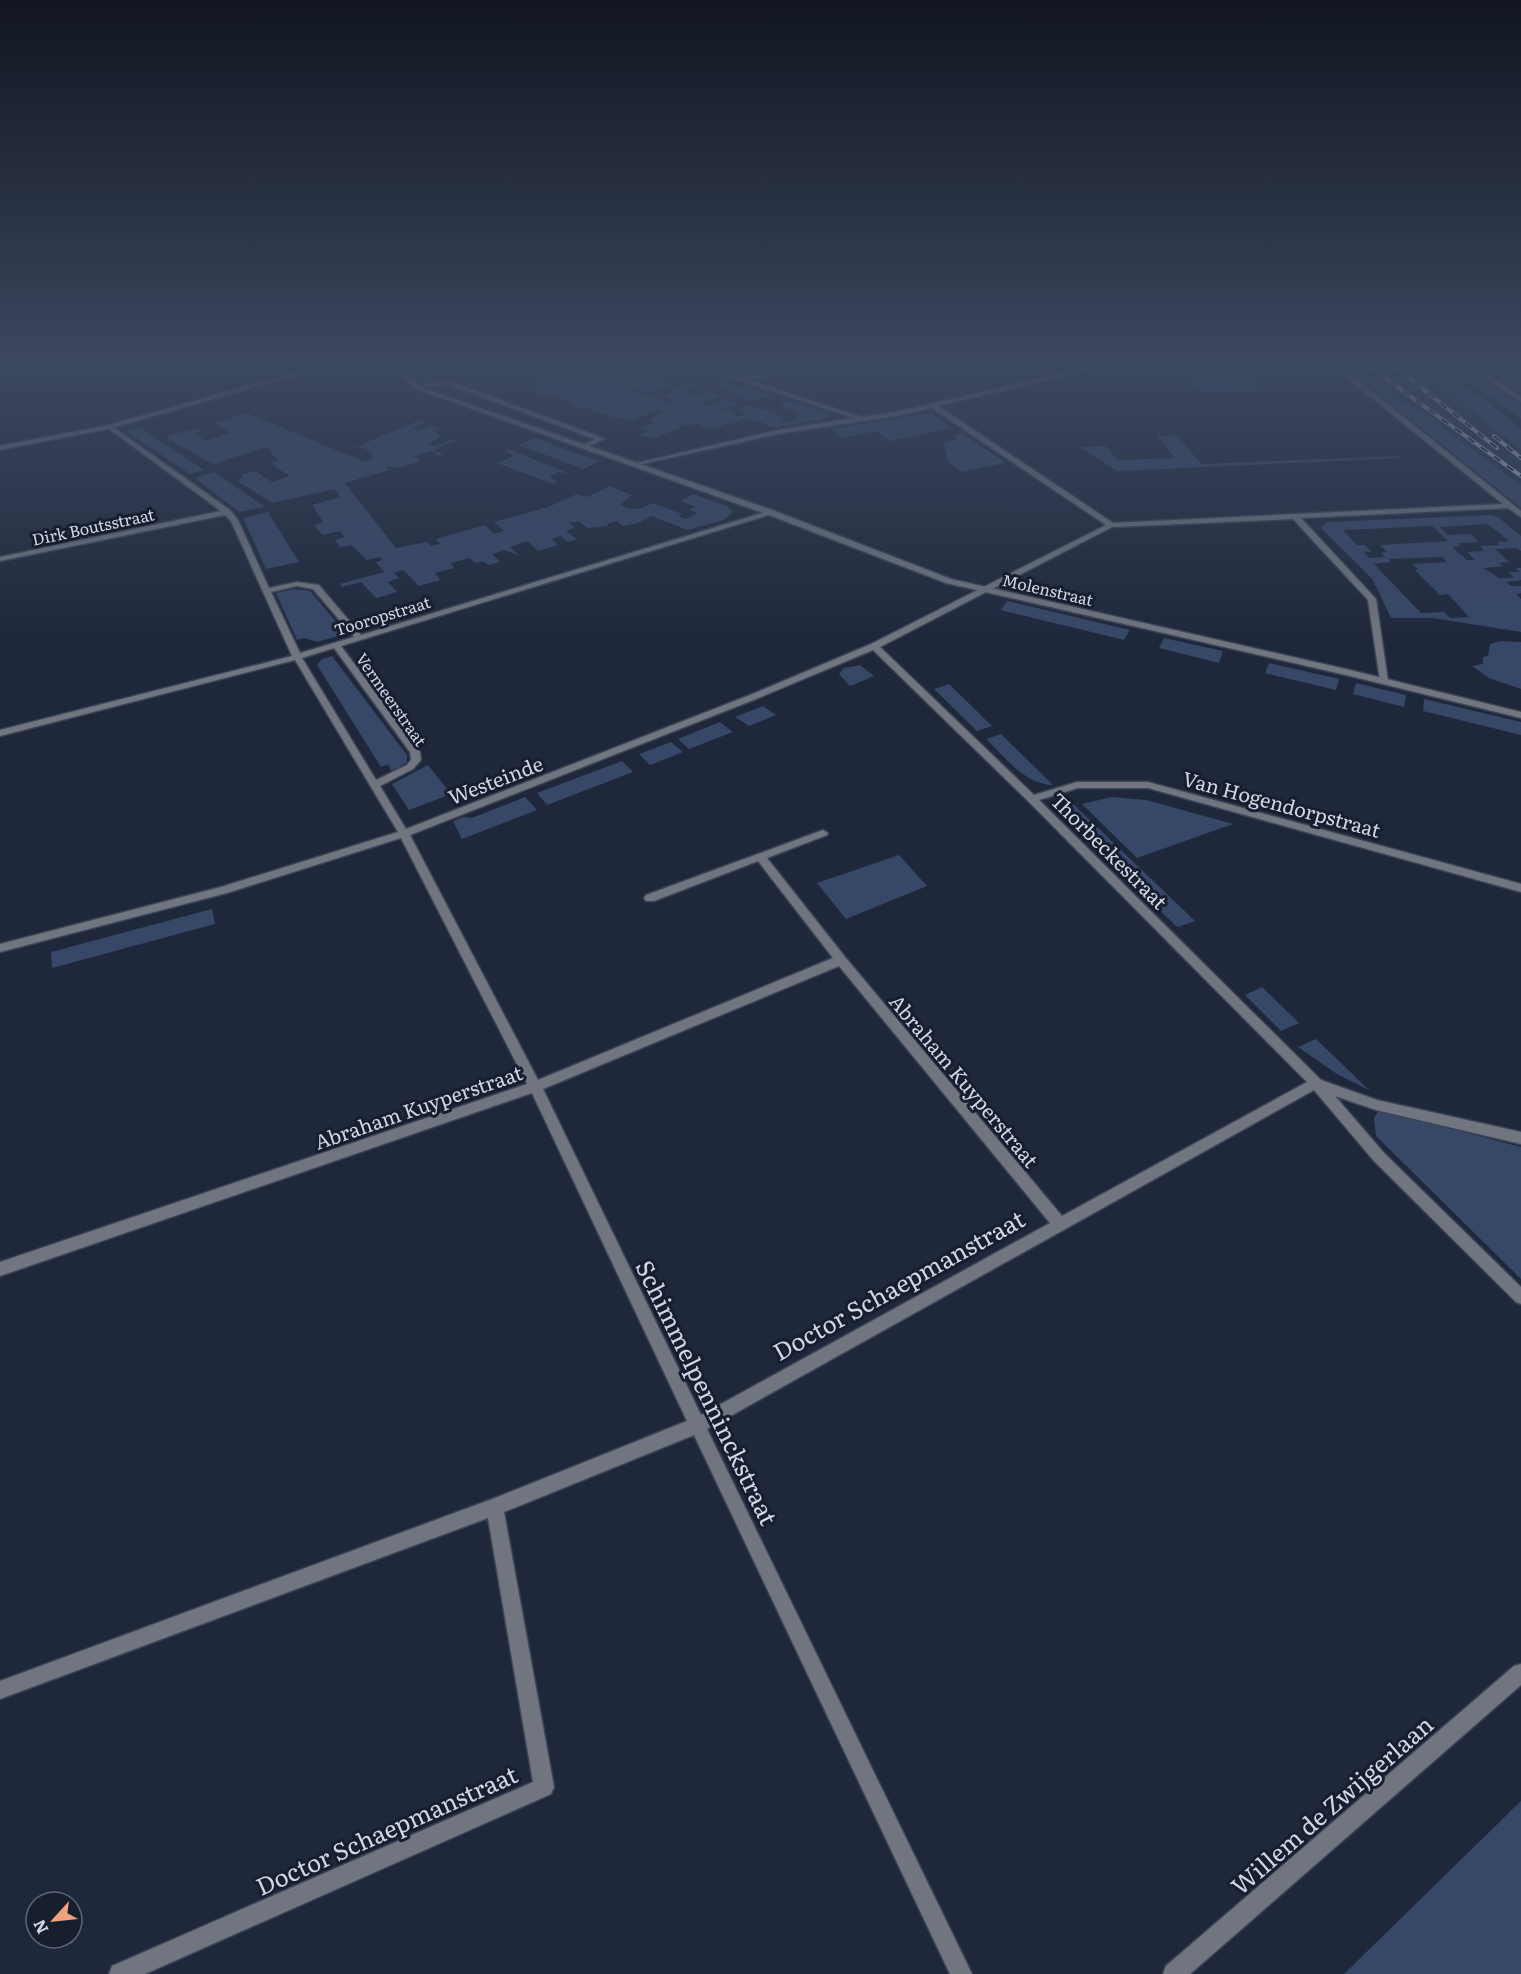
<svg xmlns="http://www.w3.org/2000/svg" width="1521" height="1974" viewBox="0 0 1521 1974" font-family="Literata,serif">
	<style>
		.built { fill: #28344b }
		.green { fill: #374767; fill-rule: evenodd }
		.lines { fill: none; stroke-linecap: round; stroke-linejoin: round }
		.minor-casing { stroke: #3b4456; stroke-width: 3 }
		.tertiary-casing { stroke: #3b4456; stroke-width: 3 }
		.minor { fill: #70757f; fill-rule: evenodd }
		.tertiary { fill: #70757f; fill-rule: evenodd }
		.rail-casing { stroke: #b5bbc9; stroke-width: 4 }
		.rail { stroke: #161e30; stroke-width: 2; stroke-dasharray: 8; stroke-linecap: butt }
		.labels { text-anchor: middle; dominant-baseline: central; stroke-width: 6; stroke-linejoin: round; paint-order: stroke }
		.far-street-label { font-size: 16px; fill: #d0d6e3; stroke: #161e30 }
		.street-label { font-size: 20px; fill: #d0d6e3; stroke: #161e30 }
		.near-street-label { font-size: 24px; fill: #d0d6e3; stroke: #161e30 }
	</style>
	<rect width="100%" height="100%" fill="#1f283b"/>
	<path class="built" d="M 1351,363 L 1430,363 L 1521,432 L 1521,497 Z"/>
	<g class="green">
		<path d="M 554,363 L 590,363 L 576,370 L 579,372 L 575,374 L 597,378 L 590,381 L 596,383 L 610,379 L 597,375 L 599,373 L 635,365 L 644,370 L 627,373 L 629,374 L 624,376 L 649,372 L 672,386 L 651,393 L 635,388 L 631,389 L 667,404 L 671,402 L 670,399 L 661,396 L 674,392 L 669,389 L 690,383 L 698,387 L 683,391 L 693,396 L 702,394 L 697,390 L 703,389 L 720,397 L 700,403 C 711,409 719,400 723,399 L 741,404 L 709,412 L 693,409 L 708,413 L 725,409 L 739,417 L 746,414 L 738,410 L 748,405 L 759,410 L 765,409 L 785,418 L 780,420 L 786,423 L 797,419 L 794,417 L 801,415 L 779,404 L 789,401 L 830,414 L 829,418 L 773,428 L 761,422 L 743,419 L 731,424 L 721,423 L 723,426 L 707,429 L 700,424 L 686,425 L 652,439 L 640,435 L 647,431 L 639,428 L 654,423 L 650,420 L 666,412 L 658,409 L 632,421 L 621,417 L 617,419 L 585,407 L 574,408 L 577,406 L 572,404 L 574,403 L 559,399 L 570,393 L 542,395 L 538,394 L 542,392 L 530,388 L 539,384 L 534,382 L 568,368 Z"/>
		<path d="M 1340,363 L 1355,363 L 1402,403 L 1417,409 L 1521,485 L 1521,508 Z"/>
		<path d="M 1417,363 L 1433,363 L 1507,417 L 1521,430 L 1521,450 L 1461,401 L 1459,397 C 1444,386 1427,380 1417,363 Z"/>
		<path d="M 1441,363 L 1459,363 L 1521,406 L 1521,419 Z"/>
		<path d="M 1479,363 L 1516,363 L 1521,366 L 1521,391 Z"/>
		<path d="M 1253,379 L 1255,390 L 1202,392 L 1191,381 Z"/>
		<path d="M 726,382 L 770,395 L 750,401 L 716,385 Z"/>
		<path d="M 247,413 L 365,462 L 374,458 L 372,455 L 363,458 L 373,454 L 368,452 L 370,450 L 358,447 L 346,451 L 420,420 L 425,423 L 412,428 L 419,431 L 432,425 L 441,429 L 434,431 L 441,437 L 428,444 L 435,446 L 453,439 L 457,440 L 434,450 L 444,455 L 439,456 L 431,451 L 414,456 L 421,461 L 398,468 L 387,466 L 387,469 L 393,469 L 345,483 L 396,548 L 427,542 L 431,546 L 440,544 L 436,539 L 485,525 L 494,534 L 504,531 L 494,522 L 548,507 L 577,494 L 587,497 L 610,486 L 632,495 L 620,505 C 633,512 640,509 653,503 L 682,514 L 679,516 L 686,519 L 697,513 L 690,510 L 696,507 L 681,501 L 693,494 L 727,506 L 733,512 L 723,520 L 688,530 L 651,516 L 638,523 L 623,526 L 617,521 L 607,524 L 609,526 L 587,528 L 580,522 L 569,522 L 575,528 L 566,531 L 577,539 L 568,542 L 561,536 L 552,539 L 558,545 L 538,551 L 528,541 L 510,547 L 519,555 L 504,550 L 492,554 L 500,562 L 488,565 L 483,561 L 475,563 L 470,558 L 451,563 L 454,568 L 435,573 L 440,580 L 419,586 L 403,570 L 394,573 L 399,578 L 388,582 L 397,592 L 376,598 L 361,582 L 342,587 L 340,584 L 384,572 L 376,562 L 382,560 L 380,557 L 367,560 L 351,545 L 340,547 L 335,540 L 344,537 L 340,531 L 323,535 L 314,525 L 323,522 L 312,505 L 340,497 L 335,489 L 272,503 L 239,482 L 243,474 L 255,471 L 272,482 L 290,476 L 270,463 L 279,460 L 270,454 L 274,452 L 266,447 L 213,464 L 165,437 L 197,428 L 202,431 L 195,434 L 206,441 L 230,433 L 214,423 Z"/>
		<path d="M 924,414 L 933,414 L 953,428 L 889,441 L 877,431 L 842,438 L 831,429 Z"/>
		<path d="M 141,428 L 204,470 L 190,474 L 126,431 Z"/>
		<path d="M 963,433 L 963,434 L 1006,463 L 961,472 L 948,462 L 944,445 L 941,443 L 958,440 L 953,436 Z"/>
		<path d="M 1177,435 L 1201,464 L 1398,456 L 1401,458 L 1117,471 L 1080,447 L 1106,446 L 1117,460 L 1175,458 L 1157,436 Z"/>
		<path d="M 534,438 L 599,461 L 584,469 L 518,445 Z"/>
		<path d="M 508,449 L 570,474 L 559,472 L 549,477 L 557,481 L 553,484 L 487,459 L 500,462 L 514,456 L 504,451 Z"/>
		<path d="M 214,472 L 264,506 L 264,507 L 239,512 L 195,478 Z"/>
		<path d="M 268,512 L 299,562 L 266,569 L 243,518 Z"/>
		<path d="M 1491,515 L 1498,517 L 1521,536 L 1521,551 L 1517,548 L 1495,549 L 1509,562 L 1499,563 L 1503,566 L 1483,568 L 1499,578 L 1514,578 L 1509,572 L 1519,572 L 1516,568 L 1521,568 L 1521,580 L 1506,582 L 1511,586 L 1521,586 L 1521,593 L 1516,594 L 1521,599 L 1521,632 L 1433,618 L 1391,618 L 1373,580 L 1321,528 L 1327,522 ZM 1488,524 L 1509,541 L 1497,542 L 1500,545 L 1480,546 L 1484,551 L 1467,552 L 1475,560 L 1467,560 L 1452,547 L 1461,546 L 1458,543 L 1479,542 L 1470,534 L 1448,535 L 1440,527 ZM 1432,526 L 1448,541 L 1380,545 L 1387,552 L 1381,553 L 1384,557 L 1369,558 L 1364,552 L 1371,552 L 1365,545 L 1357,545 L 1343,530 ZM 1443,557 L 1447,562 L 1412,564 L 1418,569 L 1415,570 L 1440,595 L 1448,594 L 1469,617 L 1450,618 L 1444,612 L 1421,613 L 1374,564 L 1391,562 L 1389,559 Z"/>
		<path d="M 294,589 L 310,591 L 346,634 L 317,642 L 304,638 L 297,640 L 276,593 Z"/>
		<path d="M 1007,601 L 1130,630 L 1124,640 L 1001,610 Z"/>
		<path d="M 1164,638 L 1223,651 L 1219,663 L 1159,648 Z"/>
		<path d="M 1501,641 L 1521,642 L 1521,689 L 1489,678 L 1472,666 L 1483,664 L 1483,657 L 1488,656 L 1490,644 Z"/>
		<path d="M 332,656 L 407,755 L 407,762 L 392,772 L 388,764 L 381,767 L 317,665 L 322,659 Z"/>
		<path d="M 1269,663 L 1339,679 L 1336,690 L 1265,673 Z"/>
		<path d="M 860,665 L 874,676 L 850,686 L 839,674 L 844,668 Z"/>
		<path d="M 1356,683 L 1406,695 L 1404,707 L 1353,694 Z"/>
		<path d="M 949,684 L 992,726 L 977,731 L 934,689 Z"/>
		<path d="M 1424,699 L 1521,722 L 1521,735 L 1423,711 Z"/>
		<path d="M 763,706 L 776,715 L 749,726 L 735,717 Z"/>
		<path d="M 720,722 L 733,732 L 689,749 L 678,739 Z"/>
		<path d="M 1001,734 L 1053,785 C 1024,784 1006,758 986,739 Z"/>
		<path d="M 671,742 L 683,752 L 650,765 L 639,754 Z"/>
		<path d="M 622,761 L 633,772 L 547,805 L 537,793 Z"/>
		<path d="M 428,765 L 451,794 L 409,810 L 392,784 Z"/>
		<path d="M 525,797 L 537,810 L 462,839 L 453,821 L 463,817 L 472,818 Z"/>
		<path d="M 1112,797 L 1146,800 L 1233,824 L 1137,858 L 1082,804 Z"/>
		<path d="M 1072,803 L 1195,921 L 1178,927 L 1175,925 L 1074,826 L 1067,814 Z"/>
		<path d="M 899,855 L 927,886 L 846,919 L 817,883 Z"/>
		<path d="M 212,909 L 215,924 L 52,968 L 51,952 Z"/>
		<path d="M 1262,987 L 1299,1023 L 1281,1031 L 1245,995 Z"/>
		<path d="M 1316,1039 L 1369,1090 L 1337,1074 L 1298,1047 Z"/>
		<path d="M 1379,1110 L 1521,1147 L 1521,1279 L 1376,1136 L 1374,1118 Z"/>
		<path d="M 1521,1801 L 1521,1974 L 1344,1974 Z"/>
	</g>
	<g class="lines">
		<g class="minor-casing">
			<g id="minor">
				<path d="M 686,363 L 696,363 L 744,379 L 818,363 L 831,363 L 749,380 L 862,417 L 896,412 L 1107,363 L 1119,363 L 938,406 L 1113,523 L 1503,504 L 1329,363 L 1336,363 L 1521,511 L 1521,517 L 1508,508 L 1301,518 L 1376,599 L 1388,681 L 1384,684 L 1380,681 L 1368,600 L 1293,519 L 1112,527 L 880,647 L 1034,795 L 1077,782 L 1148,782 L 1521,884 L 1521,892 L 1148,788 L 1078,788 L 1039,800 L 1321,1080 L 1377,1100 L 1521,1132 L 1521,1144 L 1376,1110 L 1335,1096 L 1384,1153 L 1521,1287 L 1521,1304 L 1516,1302 L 1374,1161 L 1314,1090 L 707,1429 L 972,1974 L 950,1974 L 694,1435 L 504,1512 L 554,1787 L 551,1794 L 145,1974 L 109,1974 L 112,1966 L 533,1782 L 488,1518 L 0,1699 L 0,1681 L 495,1498 L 687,1421 L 532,1093 L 0,1276 L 0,1262 L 527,1084 L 401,838 L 227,893 L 0,952 L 0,944 L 221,887 L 398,832 L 295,660 L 0,736 L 0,730 L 292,656 L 231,521 L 225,515 L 0,561 L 0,557 L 221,511 L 108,428 L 107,427 L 110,425 L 230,510 L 238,520 L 269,588 L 297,582 L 319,585 L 361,635 L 772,510 L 772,514 L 341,646 L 420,752 L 421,760 L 413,769 L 380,786 L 406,829 L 750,695 L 871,644 L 1106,525 L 932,408 L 896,416 L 778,434 L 633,466 L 633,464 L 778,430 L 854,418 ZM 297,586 L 313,589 L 354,637 L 300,653 L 271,592 ZM 334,648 L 410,752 L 411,760 L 407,765 L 376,780 L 302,658 ZM 873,650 L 1028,801 L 1307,1082 L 1062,1216 L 845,957 L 767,858 L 827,835 L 828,833 L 823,830 L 646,895 L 644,898 L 646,901 L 654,901 L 758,861 L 833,958 L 538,1080 L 410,835 L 756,699 ZM 839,966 L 1050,1223 L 701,1415 L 543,1089 Z"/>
				<path d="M 447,380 L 603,438 L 604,439 L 585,448 L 581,448 L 581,446 L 595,439 L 447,384 L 418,389 L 415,387 Z"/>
				<path d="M 1521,1664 L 1521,1685 L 1190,1974 L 1163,1974 L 1166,1966 L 1514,1666 Z"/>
			</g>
		</g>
		<g class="tertiary-casing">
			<g id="tertiary">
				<path d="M 329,363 L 339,363 L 112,428 L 0,450 L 0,446 L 109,425 Z"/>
				<path d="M 382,363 L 389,363 L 423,388 L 772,510 L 951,579 L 1350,670 L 1521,712 L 1521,718 L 1350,676 L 946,583 L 766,514 L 419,390 Z"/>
				<path d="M 1465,363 L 1472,363 L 1521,397 L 1521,402 Z"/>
			</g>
		</g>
		<use href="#minor" class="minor"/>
		<use href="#tertiary" class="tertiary"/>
		<g class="rail-casing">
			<g id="rail">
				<path d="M 1364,363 L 1521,476"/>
				<path d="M 1390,363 L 1497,448"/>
				<path d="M 1494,436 L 1521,458"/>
			</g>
		</g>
		<use href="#rail" class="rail"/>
	</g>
	<linearGradient id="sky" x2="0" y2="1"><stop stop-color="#111620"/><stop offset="0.57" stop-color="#3c4860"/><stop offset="1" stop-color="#3c4860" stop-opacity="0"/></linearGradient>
	<rect width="1521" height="640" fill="url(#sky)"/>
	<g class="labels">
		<g class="far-street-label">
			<text transform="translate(93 526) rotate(-12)">Dirk Boutsstraat</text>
			<text transform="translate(1048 589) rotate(13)">Molenstraat</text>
			<text transform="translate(382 615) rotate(-17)">Tooropstraat</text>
			<text transform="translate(392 699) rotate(55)">Vermeerstraat</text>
		</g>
		<g class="street-label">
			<text transform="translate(495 779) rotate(-21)">Westeinde</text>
			<text transform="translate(1282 803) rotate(15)">Van Hogendorpstraat</text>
			<text transform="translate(1110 850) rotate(45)">Thorbeckestraat</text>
			<text transform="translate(965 1080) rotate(50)">Abraham Kuyperstraat</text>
			<text transform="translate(418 1106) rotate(-19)">Abraham Kuyperstraat</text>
		</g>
		<g class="near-street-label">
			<text transform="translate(898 1284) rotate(-29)">Doctor Schaepmanstraat</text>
			<text transform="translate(708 1392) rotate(64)">Schimmelpenninckstraat</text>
			<text transform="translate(1331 1804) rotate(-41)">Willem de Zwijgerlaan</text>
			<text transform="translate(386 1829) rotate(-24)">Doctor Schaepmanstraat</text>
		</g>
	</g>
	<g transform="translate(54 1920) rotate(243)"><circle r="28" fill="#161e30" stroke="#606878" stroke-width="1.5"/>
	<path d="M0-4.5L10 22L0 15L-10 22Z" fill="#f0a27a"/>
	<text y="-9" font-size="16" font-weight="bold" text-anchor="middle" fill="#d0d6e3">N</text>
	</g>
</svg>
